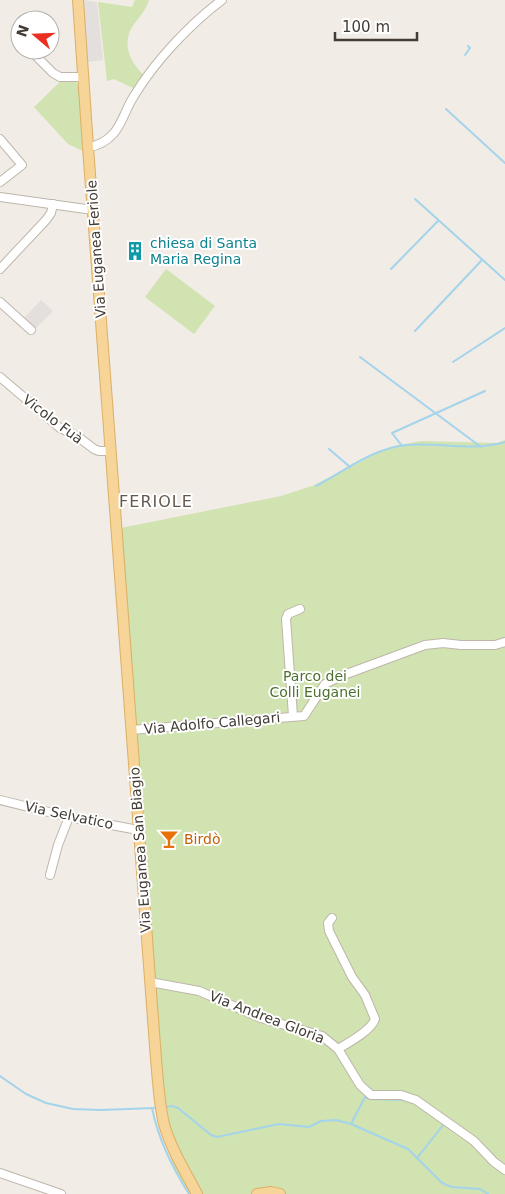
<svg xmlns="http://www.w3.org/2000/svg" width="505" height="1194" viewBox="0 0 505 1194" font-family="'DejaVu Sans',sans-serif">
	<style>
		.green { fill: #d0e3b0 }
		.parking { fill: #e2dfdd }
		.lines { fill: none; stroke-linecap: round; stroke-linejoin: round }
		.stream { stroke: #a4d4eb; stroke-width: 2 }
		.minor-casing { stroke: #bfb6ab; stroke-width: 10 }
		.major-casing { stroke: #dbaf69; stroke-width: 12 }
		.minor { stroke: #fff; stroke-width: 8 }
		.major { stroke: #f7d498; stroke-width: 10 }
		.labels { text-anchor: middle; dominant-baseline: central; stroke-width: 4; stroke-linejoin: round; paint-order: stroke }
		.culture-label { font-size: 14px; fill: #0d838f; stroke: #fff; text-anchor: start }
		.street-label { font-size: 14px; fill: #433c35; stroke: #fff }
		.park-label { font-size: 14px; fill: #4c702d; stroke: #fff }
		.food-label { font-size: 14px; fill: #c56008; stroke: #fff; text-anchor: start }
		.quarter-label { font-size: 16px; letter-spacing: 1px; fill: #65594d; stroke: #fff }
	</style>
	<rect width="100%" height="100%" fill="#f1ece5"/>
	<g class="green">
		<path d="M 135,0 L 149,0 C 146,12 135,20 130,31 C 123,48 132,64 144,75 L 135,89 L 114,79 L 107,81 L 98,2 L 132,7 Z"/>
		<path d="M 61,81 L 75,81 L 80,88 L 83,151 L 68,144 L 34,107 Z"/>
		<path d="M 166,269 L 215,306 L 194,334 L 145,297 Z"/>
		<path d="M 505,440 L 505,1194 L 190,1194 L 174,1169 L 158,1118 L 111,530 L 281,496 L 312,486 L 390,447 L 421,441 L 497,443 Z"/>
	</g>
	<g class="parking">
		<path d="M 83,0 L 97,2 L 103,60 L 88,62 Z"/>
		<path d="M 41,300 L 53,311 L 32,332 L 21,321 Z"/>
	</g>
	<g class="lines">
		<g class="stream">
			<path d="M 465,55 L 470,48 L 468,46"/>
			<path d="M 446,109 L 505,163"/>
			<path d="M 415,199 L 505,280"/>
			<path d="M 391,269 L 438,221"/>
			<path d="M 415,331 L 482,260"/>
			<path d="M 360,357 L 481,447"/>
			<path d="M 453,362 L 505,328"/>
			<path d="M 402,446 L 392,433 L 485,391"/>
			<path d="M 329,449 L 350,467"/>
			<path d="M 316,486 C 344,471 374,448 406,445 C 440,442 473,452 505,442"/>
			<path d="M 0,1076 L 26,1094 L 46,1103 L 73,1109 L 101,1110 L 154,1108"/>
			<path d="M 166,1107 L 172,1106 L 178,1108 L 211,1135 L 217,1137 L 279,1124 L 309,1127 L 321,1121 L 336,1120 L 351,1124 L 408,1149 L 442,1183 L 452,1187 L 480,1189 L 488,1194"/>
			<path d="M 152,1108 C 158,1139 172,1167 189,1194"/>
			<path d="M 351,1124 L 365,1097 L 370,1099 L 405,1100"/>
			<path d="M 417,1158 L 444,1124 L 442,1123"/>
		</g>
		<g class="minor-casing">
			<g id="minor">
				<path d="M 31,51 L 53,73 L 60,77 L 84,77"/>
				<path d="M 0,139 L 22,165 L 0,182"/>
				<path d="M 88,147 C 98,146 107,141 114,133 C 123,122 126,108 134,96 C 155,61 190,24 222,0"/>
				<path d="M 0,197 L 93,210"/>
				<path d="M 0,269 L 46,220 L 51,213 L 53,204"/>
				<path d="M 0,302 L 31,330"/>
				<path d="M 0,377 L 60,428 L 77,436 L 94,449 L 99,451 L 110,451"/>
				<path d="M 293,716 L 286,619 L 288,614 L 300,609"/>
				<path d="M 131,730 L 304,716 L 325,684 L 341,676 L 425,645 L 443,643 L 461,645 L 495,645 L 505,642"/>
				<path d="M 0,800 L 69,817 L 138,830"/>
				<path d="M 50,875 L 58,845 L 69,817"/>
				<path d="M 332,918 L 328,923 L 329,931 L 352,977 L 365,995 L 375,1019 C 372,1030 348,1043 338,1049"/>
				<path d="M 150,982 L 199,991 L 261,1018 L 322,1036 L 338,1049 L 360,1085 L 371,1095 L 401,1095 L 416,1100 L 474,1141 L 494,1162 L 505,1170"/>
				<path d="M 0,1173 L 61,1194"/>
			</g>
		</g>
		<g class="major-casing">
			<g id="major">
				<path d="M 78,0 L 88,147 L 156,1059 C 158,1081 159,1103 164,1124 C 171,1149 185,1171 197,1194"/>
				<path d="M 257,1194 L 271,1192 L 280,1194"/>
			</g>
		</g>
		<use href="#minor" class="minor"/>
		<use href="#major" class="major"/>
	</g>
	<defs>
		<g id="building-bare" transform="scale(1.5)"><path d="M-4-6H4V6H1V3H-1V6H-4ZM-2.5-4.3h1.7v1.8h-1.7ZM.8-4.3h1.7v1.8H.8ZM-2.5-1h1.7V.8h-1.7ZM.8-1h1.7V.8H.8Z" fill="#0f9aa8" stroke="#fff" stroke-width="2.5" paint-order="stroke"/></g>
		<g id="bar-bare" transform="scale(1.5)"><path d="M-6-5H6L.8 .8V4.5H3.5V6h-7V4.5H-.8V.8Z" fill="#e8710a" stroke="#fff" stroke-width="2.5" paint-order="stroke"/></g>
	</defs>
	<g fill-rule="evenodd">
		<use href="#building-bare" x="135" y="251"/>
		<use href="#bar-bare" x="169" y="839"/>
	</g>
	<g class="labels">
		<g class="culture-label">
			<text x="150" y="243">chiesa di Santa<tspan x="150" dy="16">Maria Regina</tspan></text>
		</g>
		<g class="street-label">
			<text transform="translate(96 249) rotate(-94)">Via Euganea Feriole</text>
			<text transform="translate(53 419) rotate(37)">Vicolo Fuà</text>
			<text transform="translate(212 723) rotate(-5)">Via Adolfo Callegari</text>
			<text transform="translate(69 815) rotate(12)">Via Selvatico</text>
			<text transform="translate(140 850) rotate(-94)">Via Euganea San Biagio</text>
			<text transform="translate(267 1017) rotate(21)">Via Andrea Gloria</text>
		</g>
		<g class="park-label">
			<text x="315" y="676">Parco dei<tspan x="315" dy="16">Colli Euganei</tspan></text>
		</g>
		<g class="food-label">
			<text x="184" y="839">Birdò</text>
		</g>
		<g class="quarter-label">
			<text x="156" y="501">FERIOLE</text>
		</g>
	</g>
	<g transform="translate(35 35) rotate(289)"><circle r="24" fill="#ffffff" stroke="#b4b1ae"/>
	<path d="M0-4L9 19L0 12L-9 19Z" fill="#eb2f22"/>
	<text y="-8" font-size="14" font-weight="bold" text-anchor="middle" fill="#433c35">N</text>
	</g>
	<path d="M335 32v8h82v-8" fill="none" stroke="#433c35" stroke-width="2.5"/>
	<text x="342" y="32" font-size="15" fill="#433c35" stroke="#ffffff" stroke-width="4" paint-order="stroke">100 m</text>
</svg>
